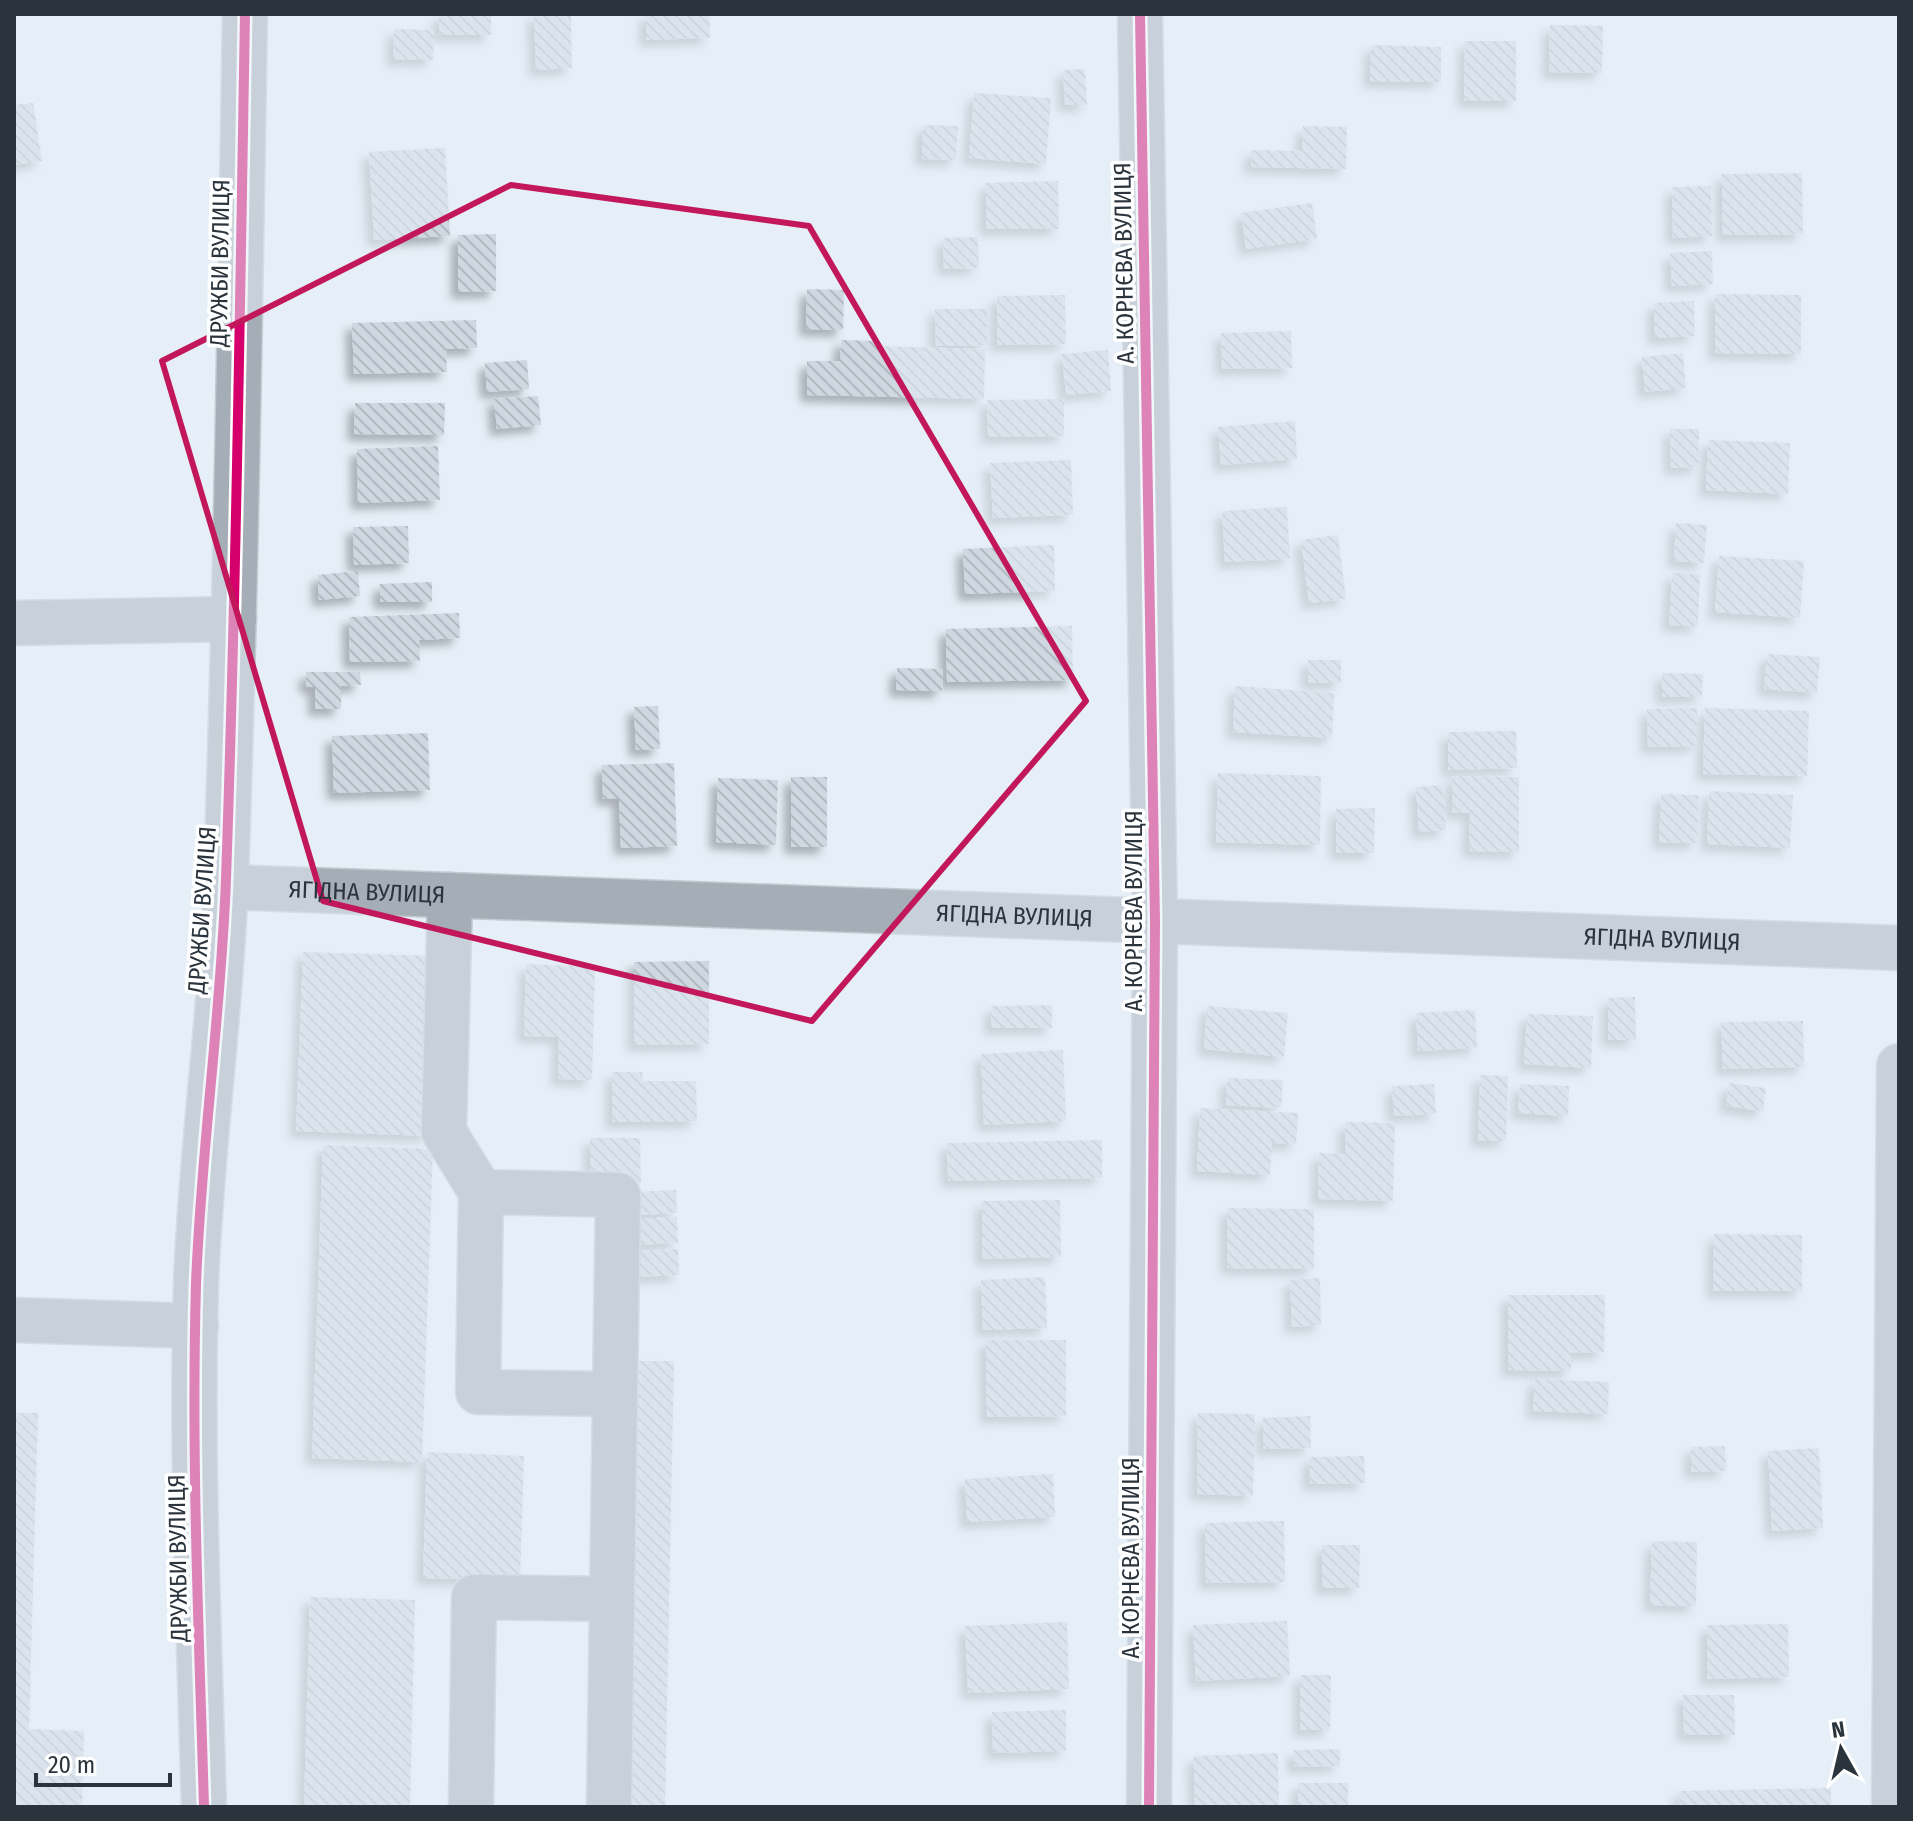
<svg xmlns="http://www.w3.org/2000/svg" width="1913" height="1821" viewBox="0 0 1913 1821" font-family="'Fira Sans Condensed',sans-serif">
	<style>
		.building { fill: url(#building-back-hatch); filter: url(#shadow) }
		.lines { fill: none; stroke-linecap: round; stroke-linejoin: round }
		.minor-casing { stroke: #c2cad0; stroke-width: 47 }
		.minor { stroke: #a5aeb6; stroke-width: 44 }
		.cycleway-casing { stroke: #fff; stroke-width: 15 }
		.cycleway { stroke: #d6006c; stroke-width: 10 }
		.marked { fill: none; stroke: #c2185b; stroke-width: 6; stroke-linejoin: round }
		.labels { text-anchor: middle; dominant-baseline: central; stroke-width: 7; stroke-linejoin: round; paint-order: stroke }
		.street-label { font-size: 24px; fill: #2b343d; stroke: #fff }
	</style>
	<defs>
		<pattern id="building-back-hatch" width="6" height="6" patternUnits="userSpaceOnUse" patternTransform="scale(2)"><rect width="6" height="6" fill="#cfd7e0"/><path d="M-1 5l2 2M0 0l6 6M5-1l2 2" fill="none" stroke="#b2b9c1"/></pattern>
		<filter id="shadow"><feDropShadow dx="-7" dy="7" stdDeviation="4" flood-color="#0004"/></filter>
	</defs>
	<rect width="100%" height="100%" fill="#e6eff7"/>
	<g class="building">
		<rect x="439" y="14" width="52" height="21"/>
		<path d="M 534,14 L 571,14 L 572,68 L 536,70 Z"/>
		<path d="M 646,14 L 709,14 L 710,38 L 646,40 Z"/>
		<path d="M 1550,25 L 1603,26 L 1602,73 L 1549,72 Z"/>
		<path d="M 394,29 L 434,30 L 433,60 L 393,59 Z"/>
		<path d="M 1465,41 L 1516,41 L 1516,101 L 1464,101 Z"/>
		<path d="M 1371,45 L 1441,47 L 1441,82 L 1370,81 Z"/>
		<path d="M 1085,69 L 1087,105 L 1065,105 L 1063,70 Z"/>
		<path d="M 974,93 L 1051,98 L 1046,164 L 969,158 Z"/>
		<path d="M 33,103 L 42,161 L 14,165 L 14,105 Z"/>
		<path d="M 923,125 L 958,126 L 956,160 L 922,159 Z"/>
		<path d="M 1303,126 L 1347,127 L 1346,169 L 1251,167 L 1251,150 L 1302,151 Z"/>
		<path d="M 445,148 L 450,236 L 374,240 L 369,152 Z"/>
		<path d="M 1802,173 L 1803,234 L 1723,235 L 1722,174 Z"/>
		<path d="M 1058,181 L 1059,229 L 986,229 L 986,183 Z"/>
		<path d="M 1711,186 L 1712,236 L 1673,238 L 1672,187 Z"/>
		<path d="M 1312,203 L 1317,239 L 1246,249 L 1241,213 Z"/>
		<path d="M 496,234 L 496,291 L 458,292 L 458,235 Z"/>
		<path d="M 978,237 L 979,268 L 944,269 L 943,238 Z"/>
		<path d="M 1712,251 L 1713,284 L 1672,286 L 1670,253 Z"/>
		<path d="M 807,289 L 844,290 L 843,330 L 806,329 Z"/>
		<path d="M 1715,294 L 1801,295 L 1801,354 L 1715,353 Z"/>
		<path d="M 1065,295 L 1066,344 L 997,345 L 997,296 Z"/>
		<path d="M 1694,301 L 1695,336 L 1655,338 L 1654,303 Z"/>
		<path d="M 935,309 L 987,309 L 987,345 L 936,346 Z"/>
		<path d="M 476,320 L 477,348 L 446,349 L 447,372 L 354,374 L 352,323 Z"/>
		<path d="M 1291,331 L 1292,368 L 1222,369 L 1221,333 Z"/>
		<path d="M 841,340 L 876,341 L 876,346 L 985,349 L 984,399 L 807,395 L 807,361 L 840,361 Z"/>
		<path d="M 1108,350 L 1111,391 L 1066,395 L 1062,354 Z"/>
		<path d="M 1683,353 L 1686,388 L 1645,392 L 1642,357 Z"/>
		<path d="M 527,360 L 529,389 L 487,392 L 485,363 Z"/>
		<path d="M 538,396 L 541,425 L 497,429 L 494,399 Z"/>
		<path d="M 1064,399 L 1064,436 L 988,437 L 987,400 Z"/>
		<path d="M 355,403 L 445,403 L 444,435 L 354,434 Z"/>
		<path d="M 1295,421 L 1297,459 L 1221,465 L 1218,427 Z"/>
		<path d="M 1670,429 L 1699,429 L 1699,467 L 1671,468 Z"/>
		<path d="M 1708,440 L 1790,443 L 1788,494 L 1706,490 Z"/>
		<path d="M 438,446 L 440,500 L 358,503 L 357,449 Z"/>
		<path d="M 1071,460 L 1073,515 L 993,518 L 990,463 Z"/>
		<path d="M 1287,507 L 1290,559 L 1225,562 L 1222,511 Z"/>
		<path d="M 1676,523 L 1707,525 L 1704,563 L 1674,561 Z"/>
		<path d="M 408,526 L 409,563 L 354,565 L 353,527 Z"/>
		<path d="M 1338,535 L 1346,599 L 1309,603 L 1301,540 Z"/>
		<path d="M 1054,545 L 1055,591 L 965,594 L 963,549 Z"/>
		<path d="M 1719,556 L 1804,561 L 1800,618 L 1715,612 Z"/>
		<path d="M 358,571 L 360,596 L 319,600 L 318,575 Z"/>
		<path d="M 1672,573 L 1700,574 L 1698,626 L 1669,625 Z"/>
		<path d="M 432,582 L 432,602 L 380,602 L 380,584 Z"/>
		<path d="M 459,613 L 460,638 L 419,640 L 420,661 L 350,662 L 349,617 Z"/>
		<path d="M 1072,626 L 1073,680 L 947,682 L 946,629 Z"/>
		<path d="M 1767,654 L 1820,657 L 1817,693 L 1764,689 Z"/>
		<rect x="1308" y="660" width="33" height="23"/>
		<path d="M 897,668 L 943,669 L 942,691 L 896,690 Z"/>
		<path d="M 306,672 L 360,672 L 361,685 L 341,686 L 341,709 L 315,709 L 315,687 L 306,686 Z"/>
		<path d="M 1662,673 L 1703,674 L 1702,697 L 1662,697 Z"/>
		<path d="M 1235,686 L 1334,693 L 1332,738 L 1233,732 Z"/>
		<path d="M 658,706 L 660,749 L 636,750 L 634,707 Z"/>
		<path d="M 1697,708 L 1697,746 L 1648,747 L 1647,709 Z"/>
		<path d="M 1705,708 L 1809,711 L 1807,776 L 1703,774 Z"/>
		<path d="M 1516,731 L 1517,768 L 1448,770 L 1448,732 Z"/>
		<path d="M 428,733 L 430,790 L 334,793 L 332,736 Z"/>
		<path d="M 674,763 L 677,846 L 621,848 L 619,798 L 603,799 L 602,765 Z"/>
		<path d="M 1218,773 L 1321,776 L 1320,845 L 1216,842 Z"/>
		<path d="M 1452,776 L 1519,777 L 1519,852 L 1469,851 L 1470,813 L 1452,813 Z"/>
		<rect x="791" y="777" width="36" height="70"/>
		<path d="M 718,778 L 778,780 L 776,845 L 716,842 Z"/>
		<path d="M 1443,785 L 1446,830 L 1419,832 L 1416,787 Z"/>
		<path d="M 1709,791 L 1793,795 L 1790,848 L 1707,844 Z"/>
		<path d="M 1661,794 L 1699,795 L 1697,843 L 1659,842 Z"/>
		<path d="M 1375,808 L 1374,853 L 1336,853 L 1336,809 Z"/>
		<path d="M 303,952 L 436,956 L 429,1136 L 296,1131 Z"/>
		<path d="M 709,961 L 709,1044 L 634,1045 L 634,962 Z"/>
		<path d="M 526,964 L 595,967 L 592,1080 L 558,1079 L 559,1037 L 524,1036 Z"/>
		<path d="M 1635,997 L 1636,1040 L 1608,1040 L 1608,998 Z"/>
		<path d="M 1052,1005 L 1052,1028 L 991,1028 L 991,1006 Z"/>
		<path d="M 1207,1006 L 1288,1013 L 1284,1057 L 1204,1049 Z"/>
		<path d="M 1475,1010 L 1477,1048 L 1418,1051 L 1416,1013 Z"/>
		<path d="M 1527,1014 L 1593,1016 L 1591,1068 L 1524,1064 Z"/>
		<path d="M 1803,1021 L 1804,1067 L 1723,1069 L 1721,1022 Z"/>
		<path d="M 1063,1050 L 1066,1121 L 984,1125 L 981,1054 Z"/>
		<path d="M 612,1072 L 642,1072 L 643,1081 L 696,1081 L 697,1121 L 612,1122 Z"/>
		<path d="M 1480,1075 L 1508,1076 L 1506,1141 L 1478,1141 Z"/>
		<path d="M 1227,1078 L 1283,1080 L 1281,1108 L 1226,1105 Z"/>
		<path d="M 1729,1083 L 1766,1088 L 1763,1111 L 1726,1106 Z"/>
		<path d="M 1434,1084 L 1436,1114 L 1394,1116 L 1392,1086 Z"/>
		<path d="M 1520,1084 L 1569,1086 L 1568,1116 L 1518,1113 Z"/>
		<path d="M 1200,1108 L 1298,1113 L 1296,1144 L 1272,1143 L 1270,1175 L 1197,1171 Z"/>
		<path d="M 1345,1122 L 1395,1123 L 1393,1201 L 1318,1199 L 1319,1153 L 1345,1154 Z"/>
		<path d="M 590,1138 L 640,1138 L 641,1183 L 591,1183 Z"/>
		<path d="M 1102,1140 L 1102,1178 L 948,1181 L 947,1143 Z"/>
		<path d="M 323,1145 L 433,1149 L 422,1462 L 312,1458 Z"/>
		<path d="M 676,1190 L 677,1213 L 634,1215 L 633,1192 Z"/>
		<path d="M 1060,1200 L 1061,1257 L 982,1259 L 982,1201 Z"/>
		<path d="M 1227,1208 L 1314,1209 L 1314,1269 L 1227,1268 Z"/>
		<path d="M 677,1217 L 678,1243 L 635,1245 L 634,1219 Z"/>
		<path d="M 1714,1234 L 1802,1235 L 1802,1291 L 1713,1291 Z"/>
		<path d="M 678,1249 L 679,1275 L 636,1277 L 635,1251 Z"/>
		<path d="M 1045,1277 L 1047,1328 L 983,1330 L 981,1280 Z"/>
		<path d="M 1320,1278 L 1321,1325 L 1292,1327 L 1290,1280 Z"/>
		<path d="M 1508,1295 L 1605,1295 L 1604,1352 L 1571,1353 L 1571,1371 L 1508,1370 Z"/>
		<path d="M 986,1340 L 1066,1340 L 1066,1416 L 987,1417 Z"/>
		<path d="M 628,1361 L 674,1361 L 665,1807 L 620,1807 Z"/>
		<path d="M 1535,1379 L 1609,1382 L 1608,1414 L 1533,1411 Z"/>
		<path d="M 14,1413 L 38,1413 L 29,1729 L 84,1731 L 82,1807 L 14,1807 Z"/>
		<path d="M 1198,1413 L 1255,1414 L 1253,1496 L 1197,1494 Z"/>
		<path d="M 1310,1416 L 1311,1448 L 1263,1449 L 1263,1418 Z"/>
		<path d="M 1725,1446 L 1726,1471 L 1691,1472 L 1691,1447 Z"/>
		<path d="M 1819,1448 L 1823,1528 L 1772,1531 L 1768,1451 Z"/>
		<path d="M 427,1452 L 524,1456 L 520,1581 L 423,1578 Z"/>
		<path d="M 1364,1456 L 1365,1483 L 1310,1484 L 1309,1457 Z"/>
		<path d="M 1053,1474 L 1055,1517 L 967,1522 L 965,1479 Z"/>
		<path d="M 1284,1521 L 1285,1582 L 1206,1583 L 1205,1523 Z"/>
		<path d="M 1652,1541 L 1697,1542 L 1696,1606 L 1650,1605 Z"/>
		<path d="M 1322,1545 L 1360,1545 L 1359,1588 L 1322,1588 Z"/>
		<path d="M 310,1597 L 415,1600 L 410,1807 L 304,1807 Z"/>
		<path d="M 1287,1621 L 1290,1676 L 1196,1681 L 1193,1625 Z"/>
		<path d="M 1067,1622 L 1069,1689 L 968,1693 L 965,1626 Z"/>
		<path d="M 1788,1624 L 1789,1677 L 1707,1679 L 1707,1625 Z"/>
		<path d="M 1300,1675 L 1331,1675 L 1330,1730 L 1300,1730 Z"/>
		<path d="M 1683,1695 L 1734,1695 L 1735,1735 L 1684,1735 Z"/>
		<path d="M 1066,1710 L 1066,1751 L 993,1753 L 992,1712 Z"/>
		<path d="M 1340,1749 L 1340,1766 L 1294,1767 L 1294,1750 Z"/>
		<path d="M 1278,1753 L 1279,1806 L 1195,1807 L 1194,1756 Z"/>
		<rect x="1298" y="1783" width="50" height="24"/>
		<path d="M 1831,1788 L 1831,1807 L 1680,1807 L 1679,1791 Z"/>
	</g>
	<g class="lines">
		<g class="minor-casing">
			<g id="minor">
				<path d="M 1140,14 L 1155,922 L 1149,1807"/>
				<path d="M 14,623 L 234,619"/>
				<path id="s1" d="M 225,887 L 1899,948"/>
				<path d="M 450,895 L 444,1132 L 481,1192 L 478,1392 L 615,1394 L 618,1195 L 481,1192"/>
				<path d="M 14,1320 L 196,1326"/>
				<path d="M 204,1807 C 199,1633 191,1458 196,1284 C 201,1149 221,1015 226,879 C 236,591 240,303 245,14"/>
				<path d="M 471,1807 L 474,1597 L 612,1599"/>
				<path d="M 609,1807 L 615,1394"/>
				<path d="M 1894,1807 L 1899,1066"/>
			</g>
		</g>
		<use href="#minor" class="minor"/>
		<g class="cycleway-casing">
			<g id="cycleway">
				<path d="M 1140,14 L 1155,922 L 1149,1807"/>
				<path d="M 204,1807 C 199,1633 191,1458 196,1284 C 201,1149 221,1015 226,879 C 236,591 240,303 245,14"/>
			</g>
		</g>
		<use href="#cycleway" class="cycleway"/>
	</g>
	<path d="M0 0H1913V1821H0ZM 511,185 L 809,226 L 1086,701 L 812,1021 L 323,901 L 162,361 Z" fill="#e6eff7" fill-opacity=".55" fill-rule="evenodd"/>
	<path class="marked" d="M 511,185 L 809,226 L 1086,701 L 812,1021 L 323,901 L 162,361 Z"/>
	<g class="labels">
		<g class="street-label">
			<text transform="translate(220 263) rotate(-89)">ДРУЖБИ ВУЛИЦЯ</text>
			<text transform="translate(1124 263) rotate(-91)">А. КОРНЄВА ВУЛИЦЯ</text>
			<text stroke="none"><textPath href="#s1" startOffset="142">ЯГІДНА ВУЛИЦЯ</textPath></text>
			<text transform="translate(202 910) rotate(-86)">ДРУЖБИ ВУЛИЦЯ</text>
			<text transform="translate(1134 911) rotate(-90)">А. КОРНЄВА ВУЛИЦЯ</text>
			<text stroke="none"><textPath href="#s1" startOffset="790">ЯГІДНА ВУЛИЦЯ</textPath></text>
			<text stroke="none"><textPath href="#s1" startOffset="1438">ЯГІДНА ВУЛИЦЯ</textPath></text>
			<text transform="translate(178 1558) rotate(-91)">ДРУЖБИ ВУЛИЦЯ</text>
			<text transform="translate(1131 1558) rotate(-90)">А. КОРНЄВА ВУЛИЦЯ</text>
		</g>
	</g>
	<rect width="1913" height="1821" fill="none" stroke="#2b343d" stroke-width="32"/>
	<g transform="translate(1841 1749) rotate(352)" stroke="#ffffff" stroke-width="6" paint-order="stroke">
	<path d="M0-6L14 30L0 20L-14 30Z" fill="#2b343d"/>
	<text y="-12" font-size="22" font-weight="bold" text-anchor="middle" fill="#2b343d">N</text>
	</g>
	<path d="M36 1773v12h134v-12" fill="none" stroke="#2b343d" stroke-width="4"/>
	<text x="48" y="1773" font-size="24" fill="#2b343d" stroke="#ffffff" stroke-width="6" paint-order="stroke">20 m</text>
</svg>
